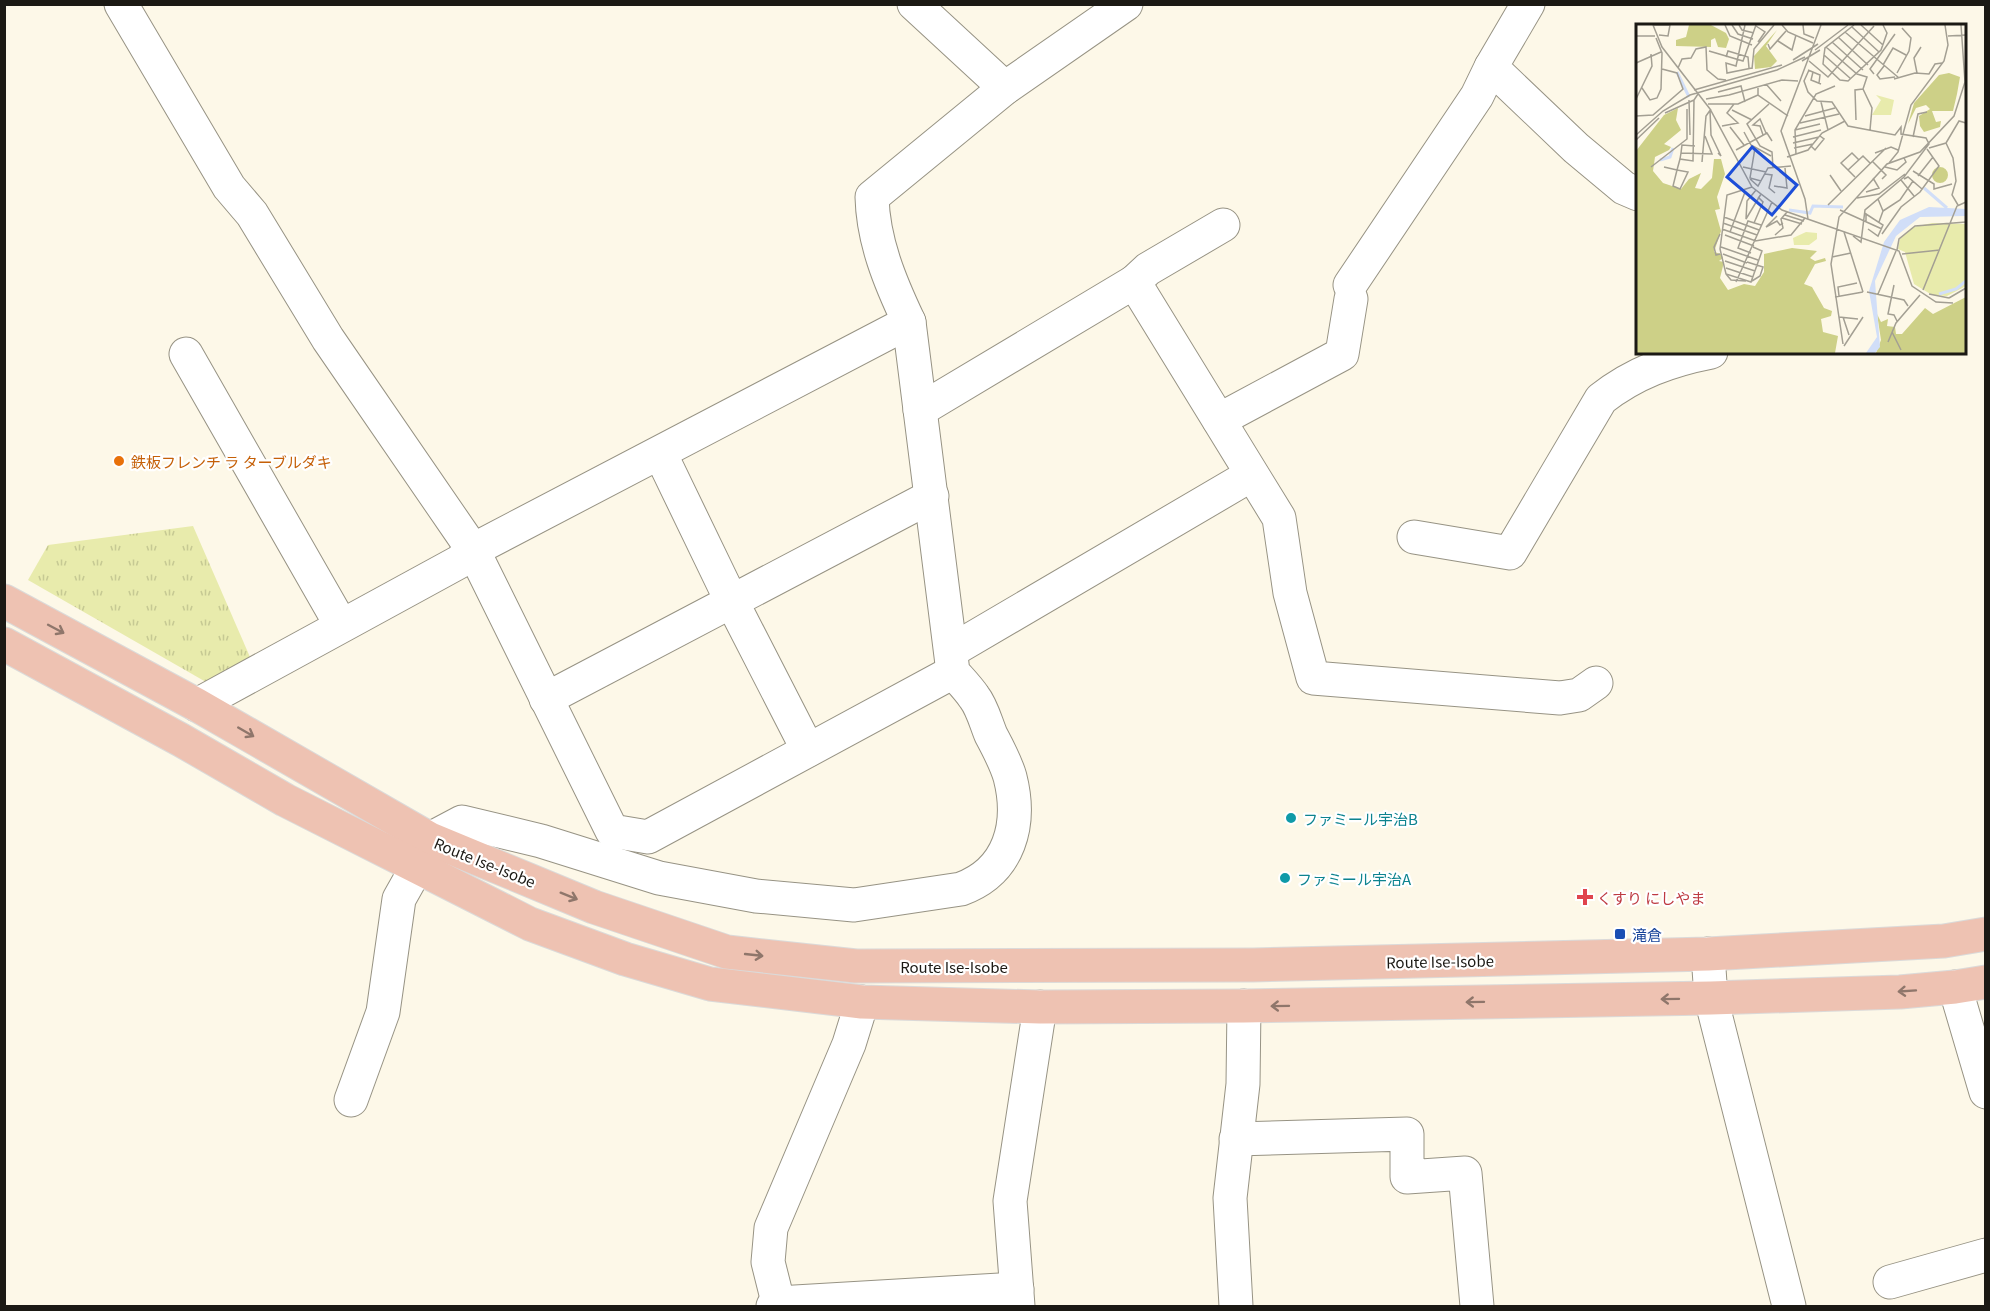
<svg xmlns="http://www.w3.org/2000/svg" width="1990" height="1311" viewBox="0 0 1990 1311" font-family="Georgia,'Noto Sans JP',serif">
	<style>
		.grass { fill: url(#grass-tufts) }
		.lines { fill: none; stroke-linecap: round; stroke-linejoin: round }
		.minor-casing { stroke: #979384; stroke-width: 35 }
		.major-casing { stroke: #dbdad9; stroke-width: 35 }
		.minor { stroke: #fff; stroke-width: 33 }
		.major { stroke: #eec2b2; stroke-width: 33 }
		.oneway { stroke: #8f766b }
		.food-dot { fill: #e8710a; stroke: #fff; stroke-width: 2 }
		.culture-dot { fill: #0f9aa8; stroke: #fff; stroke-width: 2 }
		.health-dot { fill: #e0444e; stroke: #fff; stroke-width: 2 }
		.transit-dot { fill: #1a4fb4; stroke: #fff; stroke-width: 2 }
		.labels { text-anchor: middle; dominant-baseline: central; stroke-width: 4.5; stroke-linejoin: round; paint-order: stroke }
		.food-label { font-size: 15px; fill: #c56008; stroke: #fff; text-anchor: start }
		.culture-label { font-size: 15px; fill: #0d838f; stroke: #fff; text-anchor: start }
		.street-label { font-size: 15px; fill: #1b1914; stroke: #fff }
		.health-label { font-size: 15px; fill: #be3a42; stroke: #fff; text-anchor: start }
		.transit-label { font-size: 15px; fill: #164399; stroke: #fff; text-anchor: start }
		.inset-river { fill: none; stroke: #d1def8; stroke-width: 3 }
		.inset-road { fill: none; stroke: #a39f93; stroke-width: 1.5 }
		.view { fill: #1d4ed8; fill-opacity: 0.15; stroke: #1d4ed8; stroke-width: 3 }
		.inset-edge { fill: none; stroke: #1b1914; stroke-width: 3 }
	</style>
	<defs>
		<pattern id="grass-tufts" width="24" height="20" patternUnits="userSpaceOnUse" patternTransform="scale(1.5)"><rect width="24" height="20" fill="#e8ebac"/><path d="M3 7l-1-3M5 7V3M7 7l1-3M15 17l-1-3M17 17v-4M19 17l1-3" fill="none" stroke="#c6c993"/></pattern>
	</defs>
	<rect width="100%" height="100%" fill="#fdf8e8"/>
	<path class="grass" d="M 193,526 L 250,657 L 206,682 L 28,580 L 48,545 Z"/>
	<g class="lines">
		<g class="minor-casing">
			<g id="minor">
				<path d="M 121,4 L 229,187 L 252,214 L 328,339 L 473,550 L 612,831 L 648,837 L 953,672"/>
				<path d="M 914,4 L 1005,88"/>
				<path d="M 1528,4 L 1491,67 L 1576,148 L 1624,188 L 1638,194"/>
				<path d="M 1134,282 L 1148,269 L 1223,225"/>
				<path d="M 1350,285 L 1477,96 L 1491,67"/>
				<path d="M 186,354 L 341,625"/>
				<path d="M 920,410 L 1134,282 L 1279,518 L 1290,593 L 1313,678 L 1560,698 L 1579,695 L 1596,683"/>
				<path d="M 1219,420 L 1342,354 L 1351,299"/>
				<path d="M 660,453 L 731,600 L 808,750"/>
				<path d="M 1414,537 L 1510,553 L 1601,399 C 1634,373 1670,360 1711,352"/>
				<path d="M 951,651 L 1251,475"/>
				<path d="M 546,699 L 932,496"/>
				<path d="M 197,705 L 459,562 L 473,550 L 909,322"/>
				<path d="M 430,839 L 462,822 L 541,841 L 659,878 L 756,896 L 854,905 L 961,889 C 1010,871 1022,824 1010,777 C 1006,763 998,748 991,735 C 986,723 982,707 974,697 C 968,688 960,680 953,672 L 909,322 C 890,282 873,241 872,197 L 1005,88 L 1126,4"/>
				<path d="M 1708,954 L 1711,998 L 1789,1306"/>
				<path d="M 1955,987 L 1986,1092"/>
				<path d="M 351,1100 L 383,1012 L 399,899 L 417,867"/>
				<path d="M 1236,1139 L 1407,1134 L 1407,1177 L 1465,1173 L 1477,1306"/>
				<path d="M 1890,1282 L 1986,1255"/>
				<path d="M 773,1306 L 778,1303 L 1017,1289"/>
				<path d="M 779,1306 L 768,1262 L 771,1228 L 849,1044 L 862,1002"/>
				<path d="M 1018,1306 L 1010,1201 L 1040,1007"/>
				<path d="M 1236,1306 L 1230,1198 L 1243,1084 L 1244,1006"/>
			</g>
		</g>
		<g class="major-casing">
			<g id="major">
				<path d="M 4,601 L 197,705 L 430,839 L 594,907 L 727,952 L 856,966 L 1253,965 L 1708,954 L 1944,941 L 1986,934"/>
				<path d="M 4,644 L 181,740 L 285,800 L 530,924 L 625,959 L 710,984 L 862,1002 L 1040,1007 L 1244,1006 L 1711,998 L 1900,992 L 1955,987 L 1986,982"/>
			</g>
		</g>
		<use href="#minor" class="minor"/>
		<use href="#major" class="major"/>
	</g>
	<defs><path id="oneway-shaft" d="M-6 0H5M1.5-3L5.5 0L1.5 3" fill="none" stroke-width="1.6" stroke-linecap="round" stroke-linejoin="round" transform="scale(1.5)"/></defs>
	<g class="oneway">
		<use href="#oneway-shaft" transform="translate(56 629) rotate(28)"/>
		<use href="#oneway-shaft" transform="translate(246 732) rotate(30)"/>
		<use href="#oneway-shaft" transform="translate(569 896) rotate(22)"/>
		<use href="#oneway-shaft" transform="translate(754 955) rotate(6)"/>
		<use href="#oneway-shaft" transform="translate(1907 991) rotate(176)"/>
		<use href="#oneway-shaft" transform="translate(1670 999) rotate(179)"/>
		<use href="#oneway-shaft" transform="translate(1475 1002) rotate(179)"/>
		<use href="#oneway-shaft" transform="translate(1280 1006) rotate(179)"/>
	</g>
	<circle class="food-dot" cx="119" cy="461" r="6"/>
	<g class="culture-dot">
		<circle cx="1291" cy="818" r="6"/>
		<circle cx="1285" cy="878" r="6"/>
	</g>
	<path class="health-dot" d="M1582 888h6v6h6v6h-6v6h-6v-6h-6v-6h6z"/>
	<rect class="transit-dot" x="1614" y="928" width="12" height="12" rx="3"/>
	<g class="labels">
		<g class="food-label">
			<text x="131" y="461">鉄板フレンチ ラ ターブルダキ</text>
		</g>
		<g class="culture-label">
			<text x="1303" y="818">ファミール宇治B</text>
			<text x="1297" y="878">ファミール宇治A</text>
		</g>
		<g class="street-label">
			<text transform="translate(485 862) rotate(22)">Route Ise-Isobe</text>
			<text transform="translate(1440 961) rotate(-1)">Route Ise-Isobe</text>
			<text x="954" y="966">Route Ise-Isobe</text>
		</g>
		<g class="health-label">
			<text x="1597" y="897">くすり にしやま</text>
		</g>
		<g class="transit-label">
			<text x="1632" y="934">滝倉</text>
		</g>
	</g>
	<g transform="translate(1636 24)">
		<rect width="330" height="330" fill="#fdf8e8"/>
		<path d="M 53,1 L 75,1 L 90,9 L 93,15 L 90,24 L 82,23 L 79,14 L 75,16 L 75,23 L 40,22 L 40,16 L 50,13 ZM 141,6 L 130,22 L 141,37 L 135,43 L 119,45 L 118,32 ZM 313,49 L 324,53 L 321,70 L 317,87 L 296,87 L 300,98 L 305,97 L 304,103 L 288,108 L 284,102 L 283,92 L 294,85 L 290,81 L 280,84 L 272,100 L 278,79 L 303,51 ZM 42,84 L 40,96 L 45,106 L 28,120 L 35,123 L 33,126 L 19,133 L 17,147 L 27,159 L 45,165 L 53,155 L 65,149 L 59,164 L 65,165 L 76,154 L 78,135 L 85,135 L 89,150 L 81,173 L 84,185 L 79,186 L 85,207 L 78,228 L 85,230 L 87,234 L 83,237 L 88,238 L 84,254 L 92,266 L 108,260 L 119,262 L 128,248 L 128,230 L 156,224 L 181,227 L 174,234 L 179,237 L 189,234 L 190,237 L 179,240 L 168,260 L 176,263 L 188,284 L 196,287 L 195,292 L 185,295 L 187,308 L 202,312 L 199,329 L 0,329 L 0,127 L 28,91 ZM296 151a8 8 0 1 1 16 0a8 8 0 1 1-16 0ZM 330,273 L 330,329 L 240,329 L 245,316 L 241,290 L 245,298 L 252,295 L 251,302 L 259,303 L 260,310 L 266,310 L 289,284 L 297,290 Z" fill="#cdd087"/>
		<path d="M 170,208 L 181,209 L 181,215 L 173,221 L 158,221 L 157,214 Z" fill="#e8ebac"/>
		<path d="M 240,71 L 258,76 L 255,91 L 236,91 L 245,76 ZM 296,199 L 330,200 L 330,262 L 311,272 L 296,271 L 278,260 L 269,228 L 262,225 L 264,215 L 278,203 Z" fill="#e8ebac"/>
		<path d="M 293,183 L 330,185 L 330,192 L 284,193 L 260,212 L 239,257 L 244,323 L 239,329 L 230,329 L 241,313 L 233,267 L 248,218 L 264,196 Z" fill="#d1def8"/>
		<path class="inset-river" d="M 41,48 L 53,73M 24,136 L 34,133 L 37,124M 288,164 L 311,184M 153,186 L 174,189 L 177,182 L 207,183M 303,270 L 320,265 L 330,257"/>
		<path class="inset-road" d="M 17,1 L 26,23 L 74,85 L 116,163 L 146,186 L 263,227 L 276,262 L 300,278 L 317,279M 18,1 L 34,1 L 32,12 L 23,11M 89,1 L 94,12 L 116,21M 96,1 L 102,10 L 117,15M 103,1 L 106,6 L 118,9M 109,1 L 100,42 L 90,39 L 91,49 L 116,44M 146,1 L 152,8 L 177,19M 167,1 L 168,10 L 178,14M 218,1 L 189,24 L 188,31 L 187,40 L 204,56 L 212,57 L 245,26 L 251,9 L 247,1M 225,1 L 247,21M 120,2 L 129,8 L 122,18M 216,3 L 243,28M 209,8 L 263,54M 0,12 L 19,12M 312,12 L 330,11M 202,13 L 232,41M 142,17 L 156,26 L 160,11M 196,18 L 227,46M 132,20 L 134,25 L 150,7M 190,23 L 221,50 L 231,53 L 227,65 L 236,84 L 234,106M 179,26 L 212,1M 73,27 L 107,37 L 120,1M 188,31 L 215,55M 90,33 L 92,27 L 112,33 L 113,44M 157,36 L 182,20M 166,37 L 184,26M 173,37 L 192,53 L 238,2M 0,39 L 25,28M 247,41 L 257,24 L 270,31M 248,42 L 241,51 L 244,55 L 259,53M 42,44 L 46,35 L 55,34 L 60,25 L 70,23 L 71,46 L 82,55 L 90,56M 116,45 L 118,25 L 138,1M 172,46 L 184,51 L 183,59M 173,46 L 168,57 L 172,68 L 181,77 L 196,78 L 212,102 L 259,111 L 265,103 L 265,110 L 290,114 L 293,120 L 268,153 L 229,186 L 225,218 L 217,212M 177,48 L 175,56 L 185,60M 261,49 L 273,27 L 275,14 L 266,4M 281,49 L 278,34 L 285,23M 238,50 L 234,45 L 259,10M 258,55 L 279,49 L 293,50 L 299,40 L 306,39M 130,60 L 145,77M 6,64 L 14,76 L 21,74 L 25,65 L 26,29 L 20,14M 122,64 L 122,71 L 152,92M 58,66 L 146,41M 82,68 L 105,62 L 109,78M 93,71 L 146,56 L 162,57M 0,75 L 16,42 L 15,30M 70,75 L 93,71M 53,76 L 54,111M 185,78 L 192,106M 72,80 L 102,80 L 122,71M 133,80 L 111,100 L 124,122 L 136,128 L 137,144M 74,86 L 75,111 L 85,132 L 82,129M 96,86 L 116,96M 29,89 L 58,76M 0,92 L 17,91 L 47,65 L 41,49 L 26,45M 169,92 L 199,84M 220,96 L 219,66 L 227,65M 164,99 L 203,90M 86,102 L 102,99 L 91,89 L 98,80M 94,103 L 108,121M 159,106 L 184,100M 108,108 L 115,121 L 135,132M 0,111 L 27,87 L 54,71 L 141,46 L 169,33M 127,111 L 124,102 L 117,101 L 124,95 L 130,109M 157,113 L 185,106M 277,113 L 282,90 L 291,88M 0,116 L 23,94M 157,119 L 183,113M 310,119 L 317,134 L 320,157 L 316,171 L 322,181M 59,122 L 46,121 L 45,129 L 76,130 L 69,112M 175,122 L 179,126 L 188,115 L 184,112M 119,124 L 114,154 L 125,157M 158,124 L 177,120M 293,124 L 310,119 L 323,97 L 330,99M 100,126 L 131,109 L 136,117M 45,129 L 44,135 L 57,137 L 58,76 L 62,70M 239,129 L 255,123 L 262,126M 160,131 L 159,106 L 180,70 L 199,62M 151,133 L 172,126 L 186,109 L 209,97M 236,137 L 250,151 L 246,155M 66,138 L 70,92 L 75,85M 253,139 L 262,128 L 275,81 L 308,37 L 312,21 L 309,1M 15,143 L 51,115 L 51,85M 28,143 L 41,146 L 52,148 L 44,165 L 37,162 L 41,146 L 44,135M 107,143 L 130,148M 249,143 L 261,146 L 270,138 L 268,134M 212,146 L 227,132 L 234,139M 277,147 L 298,160 L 298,165 L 316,160M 129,150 L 136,151 L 133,164 L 139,169M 194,151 L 205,167M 282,152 L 297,133M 219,153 L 205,139 L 216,129 L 223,136M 114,155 L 122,162 L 132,144 L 155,142M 268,155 L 272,153 L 286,165M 265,156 L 278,172M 138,162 L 151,164 L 149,144M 116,163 L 91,171 L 84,225 L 90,250 L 115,258 L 126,227 L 117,223M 120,166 L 111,177 L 110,195 L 125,170M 230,168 L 243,164 L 237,154M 221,174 L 243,170 L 269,150M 242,175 L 247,187 L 243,198M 192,181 L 250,124M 204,186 L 246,205M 247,187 L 264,176 L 277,157M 149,191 L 168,197M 141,192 L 130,203 L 141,197 L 144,201 L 147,199M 88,193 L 123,206M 146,194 L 166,200M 172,195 L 169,175 L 145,107 L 185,1M 230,197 L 230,190 L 247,201 L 242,212 L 232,205M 87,199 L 121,211M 118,199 L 127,178 L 122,173M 86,205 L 120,217M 94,208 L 109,168M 208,208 L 227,268M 246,210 L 265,183 L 284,168 L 303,142 L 291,125M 89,211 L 118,222M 139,211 L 147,204 L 145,195 L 151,188M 119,217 L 155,211 L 169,194M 85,223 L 122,236M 261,226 L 263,215 L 279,202 L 330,198M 115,229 L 102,224 L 112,197 L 125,201M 84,230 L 80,231 L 78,223 L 84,210M 87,230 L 111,239M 266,230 L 304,226M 196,233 L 215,229M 89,237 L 119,247M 111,238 L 127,243 L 124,252 L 116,257M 90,244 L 117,253M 90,250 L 95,256 L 110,257M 100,258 L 136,178M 258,261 L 252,290 L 258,291 L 261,297M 287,266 L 321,182 L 330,178M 231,268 L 268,276 L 272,282M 242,270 L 260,227M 293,270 L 313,274M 203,272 L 202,263 L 221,259M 199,273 L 227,268M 313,274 L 330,264M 203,293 L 222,295M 207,293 L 213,311M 256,308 L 265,326M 252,318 L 260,299 L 284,271M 207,320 L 195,240 L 203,193 L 251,140 L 284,128 L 318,92 L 329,58 L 325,1M 208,322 L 227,293"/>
		<path class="view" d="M 116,123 L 161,161 L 136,191 L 91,153 Z"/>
		<rect width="330" height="330" class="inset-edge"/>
	</g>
	<rect width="1990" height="1311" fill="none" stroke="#1b1914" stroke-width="12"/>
</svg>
